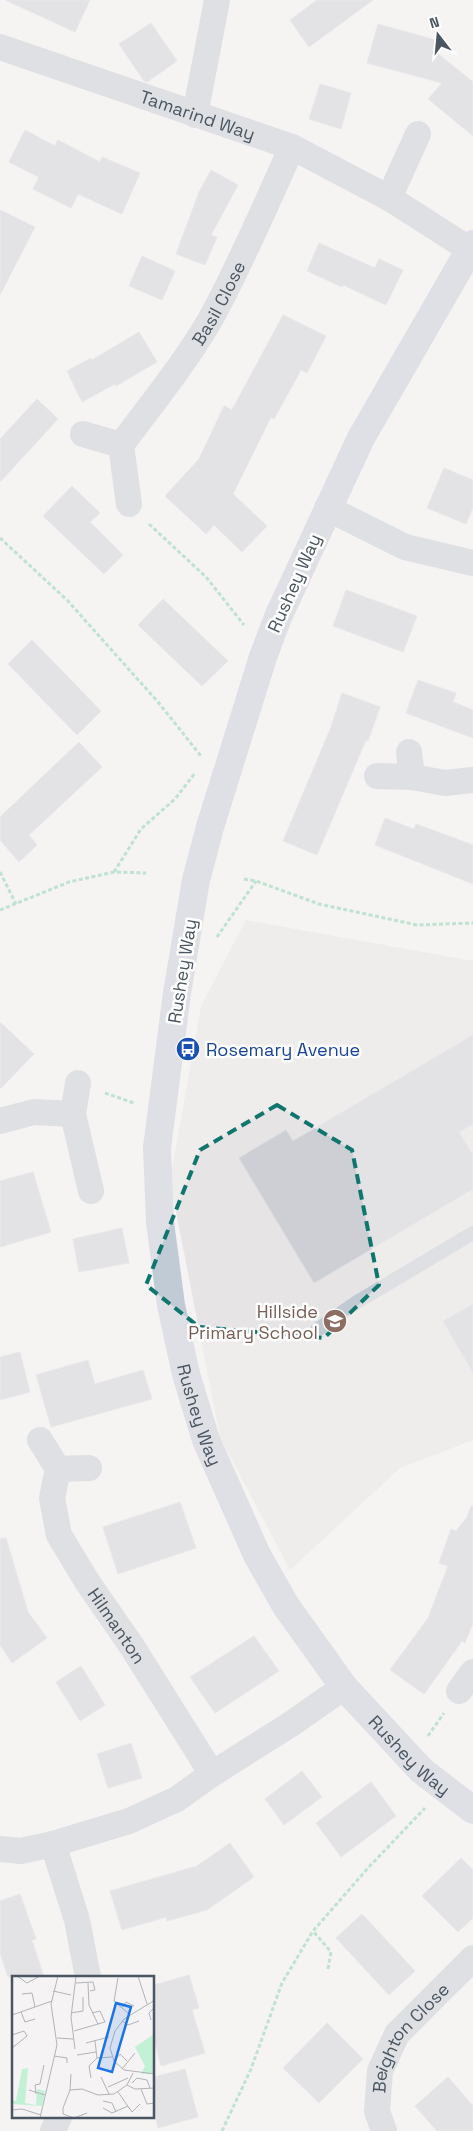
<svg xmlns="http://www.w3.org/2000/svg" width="473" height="2131" viewBox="0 0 473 2131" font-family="'Space Grotesk',sans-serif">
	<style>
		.education { fill: #e6e4e5 }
		.building { fill: #cdcfd5; stroke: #d7d9de }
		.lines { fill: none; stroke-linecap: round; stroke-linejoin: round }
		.path { stroke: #7ad0a6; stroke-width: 3; stroke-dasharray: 4 2.5; stroke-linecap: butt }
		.lane { stroke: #c1cad2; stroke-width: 14 }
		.street { stroke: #c1cad2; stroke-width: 26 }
		.secondary { stroke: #c1cbd6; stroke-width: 28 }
		.marked { fill: none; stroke: #0f766e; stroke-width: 4; stroke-dasharray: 10 6; stroke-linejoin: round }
		.labels { text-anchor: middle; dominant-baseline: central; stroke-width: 5; stroke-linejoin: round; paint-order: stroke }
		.street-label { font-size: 18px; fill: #4a5661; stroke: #fff }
		.transit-label { font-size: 18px; fill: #164399; stroke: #fff; text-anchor: start }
		.education-label { font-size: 18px; fill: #785e54; stroke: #fff; text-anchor: end }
		.inset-road { fill: none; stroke: #b1b4b9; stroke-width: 1 }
		.view { fill: #1a73e8; fill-opacity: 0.15; stroke: #1a73e8; stroke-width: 2.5 }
		.inset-edge { fill: none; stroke: #4a5661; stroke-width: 2.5 }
	</style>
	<rect width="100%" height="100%" fill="#f5f3f3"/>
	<path class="education" d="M 246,920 L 473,961 L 473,1440 L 400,1468 L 290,1570 L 220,1437 L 170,1181 L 201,1006 Z"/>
	<g class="building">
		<path d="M 5,0 L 90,0 L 75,32 Z"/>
		<path d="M 317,0 L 373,0 L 309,47 L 290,20 Z"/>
		<path d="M 151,23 L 177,61 L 147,82 L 144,81 L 119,44 Z"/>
		<path d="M 378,24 L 439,41 L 436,52 L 473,82 L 473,136 L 428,99 L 442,83 L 367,63 Z"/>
		<path d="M 320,84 L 351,93 L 341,129 L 309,119 Z"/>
		<path d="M 25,130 L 55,146 L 58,140 L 100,162 L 102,157 L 140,173 L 122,214 L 78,194 L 71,208 L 33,189 L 39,177 L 9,162 Z"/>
		<path d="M 211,170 L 238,185 L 211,235 L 217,237 L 205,265 L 176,254 L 199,192 Z"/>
		<path d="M 0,210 L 35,227 L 0,295 Z"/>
		<path d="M 319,243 L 375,268 L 379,259 L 403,270 L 386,305 L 343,285 L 342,287 L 307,271 Z"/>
		<path d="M 142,256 L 175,271 L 162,300 L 129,286 Z"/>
		<path d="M 283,315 L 326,336 L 307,373 L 301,370 L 274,419 L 271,417 L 233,494 L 267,526 L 242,552 L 214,525 L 206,534 L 165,496 L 199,459 L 224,406 L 232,410 Z"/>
		<path d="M 139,332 L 157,362 L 116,386 L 115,384 L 82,402 L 67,371 L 91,358 L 92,360 Z"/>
		<path d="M 37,399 L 58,419 L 0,482 L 0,439 Z"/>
		<path d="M 444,468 L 473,480 L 473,507 L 466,524 L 427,508 Z"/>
		<path d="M 72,486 L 100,513 L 90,522 L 123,555 L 104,574 L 43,516 Z"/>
		<path d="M 346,590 L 417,616 L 403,652 L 333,626 Z"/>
		<path d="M 163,599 L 228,661 L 202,686 L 138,625 Z"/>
		<path d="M 32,640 L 101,711 L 77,735 L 8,664 Z"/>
		<path d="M 418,680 L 456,693 L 453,702 L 473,710 L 473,738 L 406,713 Z"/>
		<path d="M 342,693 L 380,707 L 368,741 L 366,740 L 317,855 L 283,841 L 331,727 Z"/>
		<path d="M 79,742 L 102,767 L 29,835 L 37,845 L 19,862 L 0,840 L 0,817 Z"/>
		<path d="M 385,818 L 414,829 L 416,824 L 473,845 L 473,884 L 375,845 Z"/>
		<path d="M 0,1022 L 34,1054 L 0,1089 Z"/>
		<path d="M 473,1035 L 473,1124 L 459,1132 L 473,1155 L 473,1189 L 314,1283 L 239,1158 L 286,1130 L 293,1141 Z"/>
		<path d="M 33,1172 L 51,1232 L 0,1247 L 0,1181 Z"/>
		<path d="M 122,1228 L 129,1263 L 79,1272 L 73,1239 Z"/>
		<path d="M 473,1304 L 473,1373 L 443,1321 Z"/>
		<path d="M 20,1352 L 30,1392 L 0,1400 L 0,1357 Z"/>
		<path d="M 88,1360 L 95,1384 L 143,1370 L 152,1399 L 51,1427 L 36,1375 Z"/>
		<path d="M 180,1502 L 196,1548 L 118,1574 L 103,1527 Z"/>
		<path d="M 471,1506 L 473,1506 L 473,1623 L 465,1643 L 462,1641 L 424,1694 L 390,1670 L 428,1618 L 448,1566 L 439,1563 L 451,1529 L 456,1531 L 467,1517 Z"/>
		<path d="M 6,1538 L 28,1612 L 47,1638 L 12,1663 L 0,1645 L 0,1539 Z"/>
		<path d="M 254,1636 L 279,1671 L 215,1713 L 190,1677 Z"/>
		<path d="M 81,1666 L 105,1705 L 80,1721 L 56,1682 Z"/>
		<path d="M 131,1743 L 142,1778 L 108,1788 L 97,1754 Z"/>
		<path d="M 302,1771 L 322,1797 L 284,1825 L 265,1799 Z"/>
		<path d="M 371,1782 L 396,1816 L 341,1857 L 316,1823 Z"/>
		<path d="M 230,1843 L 254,1877 L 207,1910 L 167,1921 L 166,1917 L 122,1930 L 110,1891 L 197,1866 Z"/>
		<path d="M 461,1858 L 473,1870 L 473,1918 L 458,1932 L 422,1896 Z"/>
		<path d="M 20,1894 L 36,1939 L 32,1940 L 44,1977 L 8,1977 L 0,1953 L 0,1901 Z"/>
		<path d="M 362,1914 L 415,1971 L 389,1995 L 336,1938 Z"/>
		<path d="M 189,1975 L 199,2008 L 192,2010 L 205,2053 L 161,2066 L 154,2040 L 154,1985 Z"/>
		<path d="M 327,2023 L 363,2059 L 319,2103 L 283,2068 Z"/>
		<path d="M 185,2069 L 198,2117 L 158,2128 L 154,2112 L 154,2077 Z"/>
		<path d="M 448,2077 L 473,2106 L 473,2131 L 437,2131 L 415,2106 Z"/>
	</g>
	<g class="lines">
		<g class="path">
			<path d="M 149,524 L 206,577 L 244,625"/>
			<path d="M 0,538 L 67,600 L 158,702 L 201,756"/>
			<path d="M 0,872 L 16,904"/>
			<path d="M 114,872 L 141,829 L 175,799 L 195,773"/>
			<path d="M 244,879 L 256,881 L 319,904 L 417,925 L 473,923"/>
			<path d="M 0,910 L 69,882 L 114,872 L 146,873"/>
			<path d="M 217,937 L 256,881"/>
			<path d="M 105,1093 L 134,1103"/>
			<path d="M 428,1736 L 444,1713"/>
			<path d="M 328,1969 L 331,1952 L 313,1931 L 368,1868 L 425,1808"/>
			<path d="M 222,2131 L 251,2069 L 282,1983 L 313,1931"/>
		</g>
		<path class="lane" d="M 317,1330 L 357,1302 L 473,1233"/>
		<g class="street">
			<path id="s1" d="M 0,47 L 292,147 L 389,198 L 469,249"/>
			<path d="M 195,115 L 217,0"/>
			<path d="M 389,198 L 418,134"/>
			<path d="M 83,434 L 121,445"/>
			<path id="s2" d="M 129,504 L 121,445 C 151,405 185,363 210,320 C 240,266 266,204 292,147"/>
			<path d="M 327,508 L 405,547 L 473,563"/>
			<path d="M 409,752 L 412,777"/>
			<path d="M 377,776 L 412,777 L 445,783 L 473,780"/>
			<path d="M 78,1083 L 73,1114 L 91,1191"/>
			<path d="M 0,1121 L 34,1112 L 73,1114"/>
			<path id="s3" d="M 40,1440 L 58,1469 L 52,1498 L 59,1535 L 88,1583 L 131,1645 L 212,1774"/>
			<path d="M 58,1469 L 89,1468"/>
			<path d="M 459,1691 L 473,1672"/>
			<path d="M 53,1844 L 77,1920 L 88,1977"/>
			<path d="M 0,1849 L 21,1851 L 53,1844 L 129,1821 L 177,1799 L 212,1774 L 291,1724 L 344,1687"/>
			<path d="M 53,2131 L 59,2117"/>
			<path id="s4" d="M 384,2131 L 377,2111 L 380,2071 L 397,2034 L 473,1958"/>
		</g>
		<path class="secondary" id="s5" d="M 473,244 L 361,438 L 278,617 L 263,657 L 210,827 L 196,880 L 177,993 L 157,1148 L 160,1222 L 171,1305 L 186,1374 L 206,1440 L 257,1555 L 286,1606 L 344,1687 L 422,1771 L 473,1810"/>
	</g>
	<path d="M0 0H473V2131H0ZM 277,1105 L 352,1150 L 379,1285 L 324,1338 L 199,1327 L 146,1285 L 200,1150 Z" fill="#f5f3f3" fill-opacity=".55" fill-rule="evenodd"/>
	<path class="marked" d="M 277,1105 L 352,1150 L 379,1285 L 324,1338 L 199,1327 L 146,1285 L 200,1150 Z"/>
	<defs>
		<g id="bus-disc" transform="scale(1.25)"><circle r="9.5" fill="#1a4fb4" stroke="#fff"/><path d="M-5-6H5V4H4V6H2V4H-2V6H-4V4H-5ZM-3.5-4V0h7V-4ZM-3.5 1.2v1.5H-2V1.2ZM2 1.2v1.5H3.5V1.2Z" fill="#fff"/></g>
		<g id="school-disc" transform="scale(1.25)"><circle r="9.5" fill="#8d6e63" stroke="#fff"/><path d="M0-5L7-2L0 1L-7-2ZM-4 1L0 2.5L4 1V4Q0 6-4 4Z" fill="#fff"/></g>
	</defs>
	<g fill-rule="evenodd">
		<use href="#bus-disc" x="188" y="1049"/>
		<use href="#school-disc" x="335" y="1321"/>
	</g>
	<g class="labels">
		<g class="street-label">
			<text stroke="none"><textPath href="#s1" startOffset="209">Tamarind Way</textPath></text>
			<text stroke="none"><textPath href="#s2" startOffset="232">Basil Close</textPath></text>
			<text transform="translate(294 583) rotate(-66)">Rushey Way</text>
			<text transform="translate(182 971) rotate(-81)">Rushey Way</text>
			<text stroke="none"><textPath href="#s5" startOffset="1239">Rushey Way</textPath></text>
			<text stroke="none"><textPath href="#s3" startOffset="209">Hilmanton</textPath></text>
			<text stroke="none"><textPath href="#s5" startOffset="1644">Rushey Way</textPath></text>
			<text stroke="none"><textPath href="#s4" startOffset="105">Beighton Close</textPath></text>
		</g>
		<g class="transit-label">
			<text x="206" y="1049">Rosemary Avenue</text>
		</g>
		<g class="education-label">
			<text x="318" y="1311">Hillside<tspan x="318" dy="21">Primary School</tspan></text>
		</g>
	</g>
	<g transform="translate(12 1976)">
		<rect width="142" height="142" fill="#f5f3f3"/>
		<path d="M 142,58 L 142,98 L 129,98 L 133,90 L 123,71 ZM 16,92 L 13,127 L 24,129 L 25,113 L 33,115 L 30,130 L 0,128 L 0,124 L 4,125 L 10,93 Z" fill="#c3f1d5"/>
		<path class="inset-road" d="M 5,0 L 15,7 L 28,0M 126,0 L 135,28M 106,2 L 102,25 L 117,38M 64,7 L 81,6 L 83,14 L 78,15M 76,7 L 77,29 L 86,48M 41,15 L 59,19M 10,18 L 20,17 L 23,31M 143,24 L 112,43 L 103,55 L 98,72 L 102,85 L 112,94 L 143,98M 109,32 L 114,26 L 122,30M 9,36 L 13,46 L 23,43M 59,37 L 71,35 L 71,21M 0,39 L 40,25M 139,44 L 137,37 L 143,31M 110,45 L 116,49 L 127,45M 62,55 L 93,46 L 88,35 L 80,37M 0,59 L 12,55 L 15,60 L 0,72M 45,62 L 61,63M 83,65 L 85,82 L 100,81M 74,67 L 97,61M 63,73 L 59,41 L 64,0M 65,79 L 84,76M 42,80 L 55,82 L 55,87M 104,83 L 108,78 L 115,85M 110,93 L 123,77M 89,101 L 97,118M 79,102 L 77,90 L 85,82M 120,107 L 125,102 L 135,104 L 138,112M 115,109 L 123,113 L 143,112M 96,111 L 116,102M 129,113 L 135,128 L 143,127M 17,114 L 33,119M 58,114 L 59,98M 106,116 L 120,136 L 128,128M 24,118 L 23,109 L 28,108 L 32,89M 91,125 L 100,127 L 104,136M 91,132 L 100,137 L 116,130M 0,134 L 10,133 L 29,139M 75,137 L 62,142 L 51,138 L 51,132 L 58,114 L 70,113 L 86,119 L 102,118 L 115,109 L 121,97M 28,142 L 45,69 L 39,28 L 46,0"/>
		<path class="view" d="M 104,27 L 119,31 L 100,96 L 86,92 Z"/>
		<rect width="142" height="142" class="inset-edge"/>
	</g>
	<g transform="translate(438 35) rotate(344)" stroke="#ffffff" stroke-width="4" paint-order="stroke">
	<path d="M0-4L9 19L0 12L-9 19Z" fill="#4a5661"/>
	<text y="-8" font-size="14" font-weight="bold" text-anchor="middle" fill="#4a5661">N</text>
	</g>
</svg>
